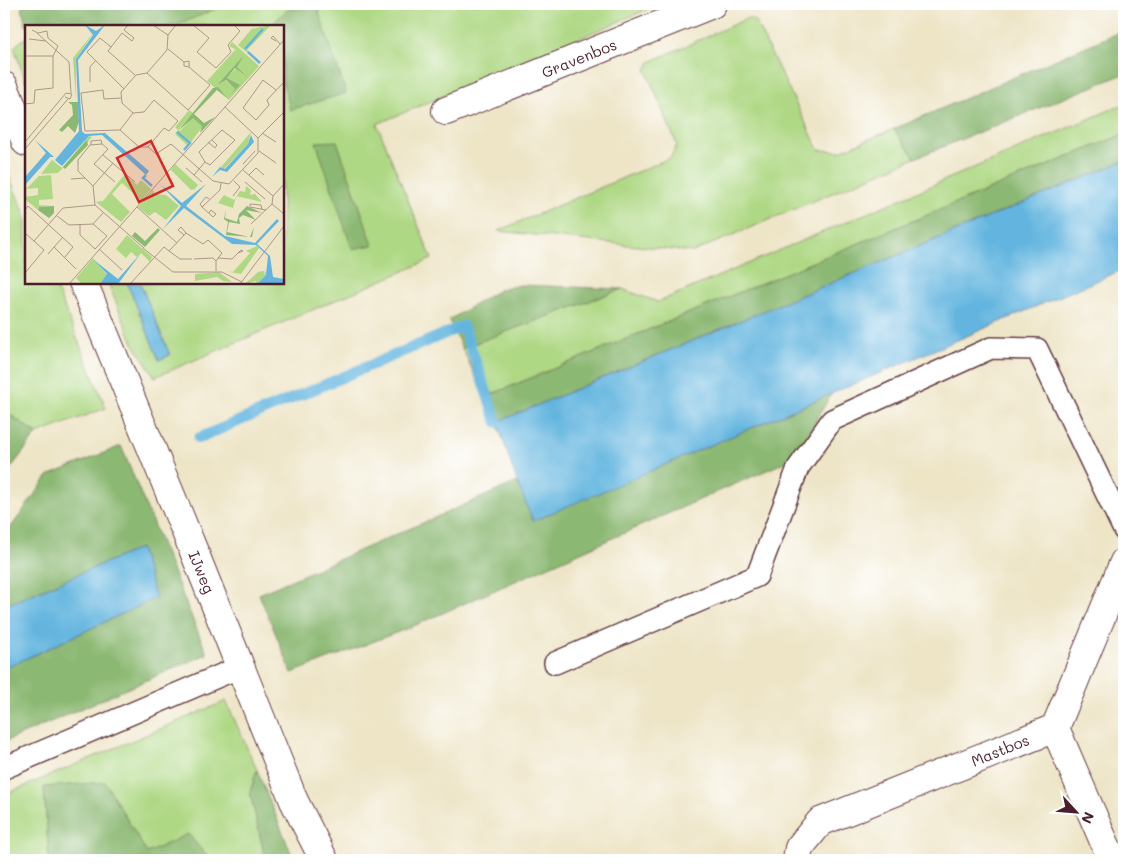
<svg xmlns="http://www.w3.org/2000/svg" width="1128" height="864" viewBox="0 0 1128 864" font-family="Mali,sans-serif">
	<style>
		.green { fill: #afd884; stroke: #7c7c58 }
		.forest { fill: #8bb872; stroke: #6a6c4e }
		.water { fill: #63b5df; stroke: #566a85 }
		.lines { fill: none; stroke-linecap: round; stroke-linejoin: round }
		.stream { stroke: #63b5df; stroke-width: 11 }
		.service-casing { stroke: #633d42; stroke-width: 24 }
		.minor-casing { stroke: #633d42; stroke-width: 30 }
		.tertiary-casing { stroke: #633d42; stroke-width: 30 }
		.service { stroke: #fff; stroke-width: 21 }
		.minor { stroke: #fff; stroke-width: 28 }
		.tertiary { stroke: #fff; stroke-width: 28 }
		.labels { text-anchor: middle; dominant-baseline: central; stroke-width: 5; stroke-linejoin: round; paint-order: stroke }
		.street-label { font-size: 15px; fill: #4a1f2b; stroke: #fff }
		.inset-river { fill: none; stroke: #63b5df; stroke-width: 2.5 }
		.inset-road { fill: none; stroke: #ac9689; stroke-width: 1 }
		.view { fill: #d62828; fill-opacity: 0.15; stroke: #d62828; stroke-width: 2.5 }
		.inset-edge { fill: none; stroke: #4a1f2b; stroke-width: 2.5 }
	</style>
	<rect width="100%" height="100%" fill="#fff"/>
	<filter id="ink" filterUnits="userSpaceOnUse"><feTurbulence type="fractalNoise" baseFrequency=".02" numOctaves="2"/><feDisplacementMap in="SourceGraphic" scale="10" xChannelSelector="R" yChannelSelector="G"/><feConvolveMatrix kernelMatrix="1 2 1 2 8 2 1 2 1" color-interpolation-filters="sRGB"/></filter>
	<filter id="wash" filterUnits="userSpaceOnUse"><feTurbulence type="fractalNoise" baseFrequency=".0096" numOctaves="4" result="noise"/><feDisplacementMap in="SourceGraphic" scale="20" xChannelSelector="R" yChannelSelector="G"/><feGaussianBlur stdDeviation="1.12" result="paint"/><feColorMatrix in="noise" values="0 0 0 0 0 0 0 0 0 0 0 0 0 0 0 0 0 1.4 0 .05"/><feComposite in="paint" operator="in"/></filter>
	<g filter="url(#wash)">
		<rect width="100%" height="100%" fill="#eee5c7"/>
		<g class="green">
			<path d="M 223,4 L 660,4 L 377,124 L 432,259 L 155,377 L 133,343 L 108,283 L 127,283 L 159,360 L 170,355 L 140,283 L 282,282 L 282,26 L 172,26 Z"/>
			<path d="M 748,18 L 755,21 L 819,150 L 840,151 L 894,129 L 915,158 L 693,252 L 498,231 L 670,158 L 677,145 L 646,70 L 650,62 Z"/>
			<path d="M 26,37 L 26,83 L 14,47 Z"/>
			<path d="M 1124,104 L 1124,134 L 485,397 L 462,348 L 622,289 L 658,302 Z"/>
			<path d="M 4,164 L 26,217 L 26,282 L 54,283 L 106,408 L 37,434 L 4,410 Z"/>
			<path d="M 226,701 L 257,770 L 250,792 L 265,858 L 250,860 L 210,860 L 188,834 L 147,854 L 44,788 L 49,860 L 4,860 L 4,795 Z"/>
		</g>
		<g class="forest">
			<path d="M 21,4 L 227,4 L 175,26 L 26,26 Z"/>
			<path d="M 316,4 L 346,93 L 290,110 L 283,81 L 282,26 L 270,26 L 287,10 Z"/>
			<path d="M 1124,30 L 1124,74 L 915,158 L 894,129 Z"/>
			<path d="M 1124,134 L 1124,161 L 497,422 L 485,397 Z"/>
			<path d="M 337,141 L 373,245 L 352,249 L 316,142 Z"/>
			<path d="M 520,285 L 622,289 L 462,348 L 449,320 L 499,290 Z"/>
			<path d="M 831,394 L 807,437 L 792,459 L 411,627 L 292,673 L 259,594 L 517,482 L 534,520 Z"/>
			<path d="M 4,410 L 37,434 L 4,477 Z"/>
			<path d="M 121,446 L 207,654 L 4,742 L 4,669 L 156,598 L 140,548 L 4,606 L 4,537 L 48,476 Z"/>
			<path d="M 257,770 L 294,860 L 250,860 L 265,857 L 250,792 Z"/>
			<path d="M 105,782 L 147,853 L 188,834 L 210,860 L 49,860 L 44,787 Z"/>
		</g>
		<g class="water">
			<path d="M 1124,161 L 1124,269 L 533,521 L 517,482 L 497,422 Z"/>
			<path d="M 127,283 L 140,283 L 170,355 L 159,360 Z"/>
			<path d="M 140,548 L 156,598 L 4,669 L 4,606 Z"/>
		</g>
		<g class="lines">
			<path class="stream" d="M 199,438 L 463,326 L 497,422"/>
		</g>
	</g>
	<g filter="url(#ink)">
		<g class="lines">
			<g class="service-casing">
				<g id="service">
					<path d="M 555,663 L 757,576 L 798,468 L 832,420 L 991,348 L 1037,349 L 1124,530"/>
					<path d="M 4,768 L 240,667"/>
				</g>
			</g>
			<g class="minor-casing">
				<g id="minor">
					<path d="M 446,111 L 712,4"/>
					<path d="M 1055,728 L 1112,860"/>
					<path d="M 797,860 L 799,848 L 820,822 L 1055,728 L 1124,562"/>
				</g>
			</g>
			<g class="tertiary-casing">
				<g id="tertiary">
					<path d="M 4,86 L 26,142"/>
					<path d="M 83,282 L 195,554 L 294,801 L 324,860"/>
				</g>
			</g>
			<use href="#service" class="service"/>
			<use href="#minor" class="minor"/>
			<use href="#tertiary" class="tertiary"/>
		</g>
	</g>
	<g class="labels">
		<g class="street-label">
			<text transform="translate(579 58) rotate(-22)">Gravenbos</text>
			<text transform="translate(202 572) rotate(68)">IJweg</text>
			<text transform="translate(1000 750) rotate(-22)">Mastbos</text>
		</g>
	</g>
	<g transform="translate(25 25)">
		<rect width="259" height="259" fill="#eee5c7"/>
		<path d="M 230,0 L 227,4 L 246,0 L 222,25 L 236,39 L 213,20 ZM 68,8 L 51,34 L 51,74 L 48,33 ZM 207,17 L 234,41 L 204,75 L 182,56 L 210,25 L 213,26 L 204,21 ZM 219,30 L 211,42 L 221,53 L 211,43 L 202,53 L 214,60 L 207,67 L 210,64 L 200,55 L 192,60 ZM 164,85 L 168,88 L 153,105 L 155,106 L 168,92 L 178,101 L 163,121 L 150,109 L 153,105 L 150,102 ZM 226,107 L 223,119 L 199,144 L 196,142 ZM 64,111 L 67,112 L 33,148 L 16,149 L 27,135 L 37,143 ZM 150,139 L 173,160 L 170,164 L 166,165 L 146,145 ZM 100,149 L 112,160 L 116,155 L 126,164 L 116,176 L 97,158 L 95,160 L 87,169 L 105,187 L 96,197 L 71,177 L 78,176 ZM 26,150 L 28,174 L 14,175 L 14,180 L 29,181 L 14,182 L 13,185 L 0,174 L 0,172 L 13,170 L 13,163 L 1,164 L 14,151 ZM 221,161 L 226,165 L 225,170 L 230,169 L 237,177 L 211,171 L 208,183 L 193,178 L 199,170 L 209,175 L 215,166 L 220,167 ZM 128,165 L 130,169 L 141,170 L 154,181 L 141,195 L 130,187 L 124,191 L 113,182 ZM 102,210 L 127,232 L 125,237 L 116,228 L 112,232 L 106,227 L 101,233 L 91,224 ZM 232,221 L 234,223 L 216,249 L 200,246 L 208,247 L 225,228 L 221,226 ZM 68,233 L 82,250 L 75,259 L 57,259 L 51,253 ZM 242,244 L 240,251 L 232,259 L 231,256 L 220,259 L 233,247 L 239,246 L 239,249 ZM 194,247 L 207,257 L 198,256 L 192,252 L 170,256 L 170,249 Z" fill="#afd884" fill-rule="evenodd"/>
		<path d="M 219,30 L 212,42 L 222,52 L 210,43 L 202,53 L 215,60 L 205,70 L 210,64 L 201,55 L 192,60 ZM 193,62 L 202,73 L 192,65 L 169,89 L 179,98 L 190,92 L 175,108 L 177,101 L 168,93 L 153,106 L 188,63 ZM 43,77 L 53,77 L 54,97 L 50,108 L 43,101 L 37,107 L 34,105 L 48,90 L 47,80 ZM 62,115 L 63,120 L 40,144 L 38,142 ZM 29,181 L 29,188 L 24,193 L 13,185 L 14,182 ZM 222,181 L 237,188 L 221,185 L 231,195 L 218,190 L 214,193 L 215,199 L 204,197 L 202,207 L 225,212 L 229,202 L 227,212 L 201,210 L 203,197 L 199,194 L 201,184 L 200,193 L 212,197 L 214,189 ZM 133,203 L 135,205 L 120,222 L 107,211 L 110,207 L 120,216 Z" fill="#8bb872"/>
		<path d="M 60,0 L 71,6 L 80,0 L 53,35 L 57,106 L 60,109 L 80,108 L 124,146 L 121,150 L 77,110 L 64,111 L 37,141 L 30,135 L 54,106 L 51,34 L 68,10 ZM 226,110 L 229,117 L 202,147 L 195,145 L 187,152 L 195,142 L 200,144 L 223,119 ZM 10,115 L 29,132 L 25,132 L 0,160 L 0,152 L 21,128 ZM 135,159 L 157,178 L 181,159 L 161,181 L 200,211 L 230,218 L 252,194 L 254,196 L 232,219 L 245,231 L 248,252 L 259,254 L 259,259 L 232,259 L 241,250 L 243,231 L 231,220 L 207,219 L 159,183 L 138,204 L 156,181 ZM 116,228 L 93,259 L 75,259 L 82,249 L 69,235 L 93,254 Z" fill="#63b5df"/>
		<path class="inset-river" d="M 220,24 L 238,4M 223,27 L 235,38M 152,107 L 165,118 L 159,125M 121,150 L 118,153 L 127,161"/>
		<path class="inset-road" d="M 103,0 L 99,5 L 109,13 L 107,16 L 97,8 L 83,26 L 110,50M 128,0 L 143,10M 168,0 L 184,13 L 172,27 L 191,43 L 206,27 L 203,20 L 215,6 L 209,0M 12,8 L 44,37 L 46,68M 4,14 L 21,16M 251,16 L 246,13 L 248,11 L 255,19M 86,22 L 75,13 L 62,27 L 99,64M 143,24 L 159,37M 0,31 L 28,31M 122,48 L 163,85 L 185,60 L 164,42 L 159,41 L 159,37 L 164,36 L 164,42M 65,57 L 65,42 L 71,35M 251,65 L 238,55 L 218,83 L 231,95 L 244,80 L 242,75 L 259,57M 0,79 L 9,78 L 10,65 L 28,63 L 28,31 L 33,21 L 23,13 L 22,6 L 13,8 L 7,5M 200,82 L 233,113M 108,88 L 119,87 L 129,75 L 153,96 L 144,106 L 139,103 L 123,122M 95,105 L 114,122 L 123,122 L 131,129 L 146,119 L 188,156 L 204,159 L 233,128 L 233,113 L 259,87M 95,105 L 108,88 L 97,78 L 96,67 L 111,50 L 122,48 L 142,25 L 143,10 L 151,0M 95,105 L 60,106 L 56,68 L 78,65 L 79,74 L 96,73M 237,108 L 251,117M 0,117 L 41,68 L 47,69 L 45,74 L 40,72M 183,117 L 190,123 L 192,120 L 187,115M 66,120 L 66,116 L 76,115 L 77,119M 0,124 L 43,74M 234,126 L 251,138M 78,130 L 110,157M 218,139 L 230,126M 161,143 L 177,157M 218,145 L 248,171 L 247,179M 169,150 L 180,137 L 174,127 L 197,105 L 210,115 L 185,140 L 180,137M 224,150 L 231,143 L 239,150M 60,153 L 53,146 L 53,135 L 65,120 L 77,119 L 83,124 L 69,139 L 90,157M 46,154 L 60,153 L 68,161 L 70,180M 220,157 L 240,174M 68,161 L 88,138M 208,171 L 215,162 L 209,156M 248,171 L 259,159M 247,179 L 259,189M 112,182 L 152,218M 177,182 L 175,179 L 181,172 L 184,174M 0,185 L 3,181 L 48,222 L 40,232M 237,185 L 236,180 L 225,179 L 225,182 L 241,185M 184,188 L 186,185 L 191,189 L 188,192 L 177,182 L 195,165 L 196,158M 32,191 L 44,200 L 68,199 L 78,188M 55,199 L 55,210 L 70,224 L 82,211 L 68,199M 226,199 L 247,179M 0,208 L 19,225 L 0,248M 159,210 L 153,205 L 156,202 L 161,208M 9,216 L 38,183 L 70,180 L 119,223M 29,222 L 51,244M 118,223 L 148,247 L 177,247M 74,224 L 97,245M 144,226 L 155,234 L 167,234M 23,229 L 37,213M 193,233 L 207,234 L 216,225 L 218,226 L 213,228M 169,234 L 188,233 L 191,236M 177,247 L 197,247 L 217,257M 44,259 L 259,15M 105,259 L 139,222 L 144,226 L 161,208 L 178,219 L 183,215 L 197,228 L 191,236 L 191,246M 215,259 L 259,201"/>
		<path class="view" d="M 126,116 L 148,161 L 114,177 L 92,133 Z"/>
		<rect width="259" height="259" class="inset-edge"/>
	</g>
	<rect width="1128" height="864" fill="none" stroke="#fff" stroke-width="20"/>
	<g transform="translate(1076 812) rotate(116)" stroke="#ffffff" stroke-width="4" paint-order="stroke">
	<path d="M0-4L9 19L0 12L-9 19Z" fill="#4a1f2b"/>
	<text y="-8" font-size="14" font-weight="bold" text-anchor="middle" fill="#4a1f2b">N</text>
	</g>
</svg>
